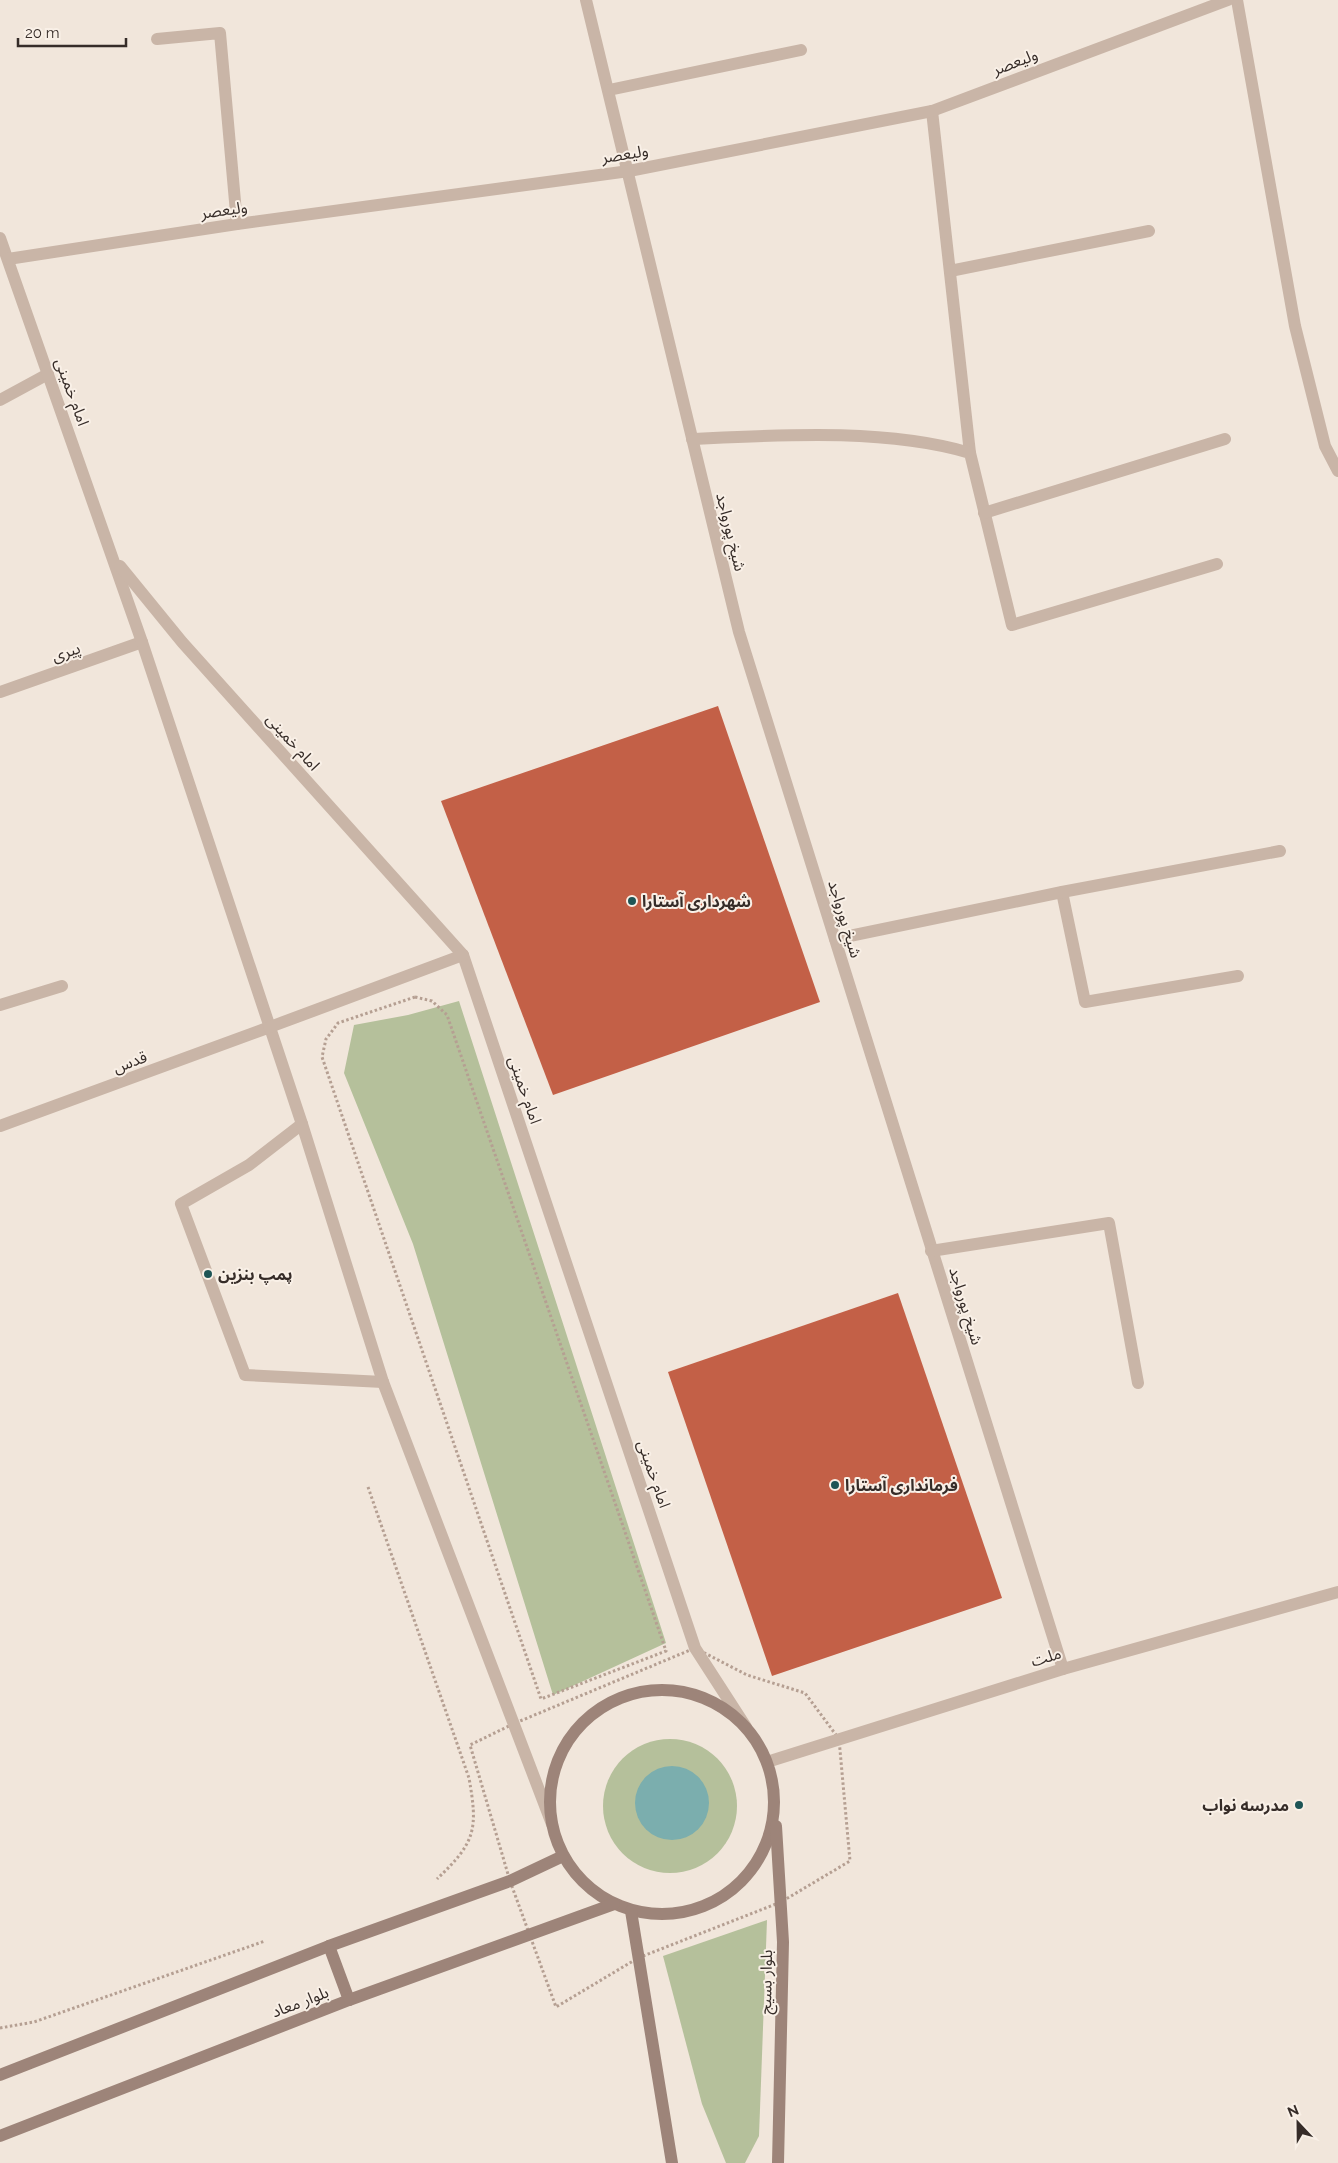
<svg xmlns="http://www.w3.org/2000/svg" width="1338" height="2163" viewBox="0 0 1338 2163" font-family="Raleway,'Noto Sans Arabic',sans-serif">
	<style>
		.green { fill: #b5c09b }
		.water { fill: #7baeae }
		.building { fill: #c36047 }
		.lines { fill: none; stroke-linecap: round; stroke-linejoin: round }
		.path { stroke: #b59f92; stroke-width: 3; stroke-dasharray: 2.5 2.5; stroke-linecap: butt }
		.service { stroke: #c9b5a7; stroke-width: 12 }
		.minor { stroke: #c9b5a7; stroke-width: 12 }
		.tertiary { stroke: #c9b5a7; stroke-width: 12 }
		.secondary { stroke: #9d8479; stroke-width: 12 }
		.poi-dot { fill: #1e5556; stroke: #f9f0e7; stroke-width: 2 }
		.labels { text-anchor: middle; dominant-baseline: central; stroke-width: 4; stroke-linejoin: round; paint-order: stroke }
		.street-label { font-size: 16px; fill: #362c28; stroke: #f9f0e7 }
		.poi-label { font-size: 16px; font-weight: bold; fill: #362c28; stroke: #f9f0e7; text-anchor: start }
	</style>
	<rect width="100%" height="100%" fill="#f1e6db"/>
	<g class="green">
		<path d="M 459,1001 L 666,1643 L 553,1695 L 413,1244 L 344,1073 L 354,1025 L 408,1015 Z"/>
		<circle cx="670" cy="1806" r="67"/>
		<path d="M 767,1920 L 759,2136 L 745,2163 L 726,2163 L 702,2104 L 663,1956 Z"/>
	</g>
	<circle class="water" cx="672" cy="1803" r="37"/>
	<g class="building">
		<path d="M 718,706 L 820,1002 L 553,1095 L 441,801 Z"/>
		<path d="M 898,1293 L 1002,1598 L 772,1676 L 668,1372 Z"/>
	</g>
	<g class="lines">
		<g class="path">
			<path d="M 415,997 L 432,1001 L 447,1015 L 666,1651 L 541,1699 L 322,1057 L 326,1039 L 338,1023 Z"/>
			<path d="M 368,1487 L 469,1778 C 478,1829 476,1842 437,1879"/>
			<path d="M 695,1648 L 747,1675 L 805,1693 L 839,1739 L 850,1861 L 781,1902 L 638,1958 L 556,2007 L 510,1881 L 470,1745 L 513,1724 Z"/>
			<path d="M 0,2028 L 34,2022 L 265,1941"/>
		</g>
		<path class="service" d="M 302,1124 L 249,1165 L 181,1204 L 245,1375 L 383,1382"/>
		<g class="minor">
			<path d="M 586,0 L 739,632 L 1063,1669"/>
			<path d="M 1237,0 L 1295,326 L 1325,446 L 1338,471"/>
			<path d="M 157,39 L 220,33 L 237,224"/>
			<path d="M 609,90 L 801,50"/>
			<path d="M 932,111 L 970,453"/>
			<path d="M 950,271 L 1149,231"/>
			<path d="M 0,400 L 48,374"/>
			<path d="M 692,439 C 779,435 886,428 970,453 L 1012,625 L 1217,564"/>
			<path d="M 984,513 L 1225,439"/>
			<path d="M 0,692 L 142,642"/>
			<path d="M 1062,892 L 1085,1002 L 1238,976"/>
			<path d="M 835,939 L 1062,892 L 1280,851"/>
			<path d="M 0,1005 L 62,986"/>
			<path d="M 0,1126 L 270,1027"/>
			<path d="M 931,1251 L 1109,1223 L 1138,1383"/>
		</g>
		<g class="tertiary">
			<path d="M 0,238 L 142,642 L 302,1124 L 383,1382 L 552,1824"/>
			<path d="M 8,259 L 237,224 L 629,171 L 932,111 L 1228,0"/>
			<path d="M 120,566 L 182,642 L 463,955 L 695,1648 L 746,1727"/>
			<path d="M 270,1027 L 463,955"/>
			<path d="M 767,1762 L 1063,1669 L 1338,1592"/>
		</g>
		<g class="secondary">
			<circle cx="662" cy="1802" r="112"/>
			<path d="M 776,1826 L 783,1942 L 778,2163"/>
			<path d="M 631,1911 L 672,2163"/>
			<path d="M 329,1946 L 349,2000"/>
			<path d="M 0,2075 L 329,1946 L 510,1881 L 563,1856"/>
			<path d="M 0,2136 L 349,2000 L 614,1904"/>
		</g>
	</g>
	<g class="poi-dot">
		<circle cx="632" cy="901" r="5"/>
		<circle cx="208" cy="1274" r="5"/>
		<circle cx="835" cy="1485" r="5"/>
		<circle cx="1299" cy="1805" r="5"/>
	</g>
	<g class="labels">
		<g class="street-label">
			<text transform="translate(1015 62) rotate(-21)">ولیعصر</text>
			<text transform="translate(625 154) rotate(-9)">ولیعصر</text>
			<text transform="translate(224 210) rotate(-8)">ولیعصر</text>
			<text transform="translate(72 392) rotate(70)">امام خمینی</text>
			<text transform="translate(731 532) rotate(76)">شیخ پورواجد</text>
			<text transform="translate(66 652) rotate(-19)">پیری</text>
			<text transform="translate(293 742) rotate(48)">امام خمینی</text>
			<text transform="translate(845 919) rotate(73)">شیخ پورواجد</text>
			<text transform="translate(130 1062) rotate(-20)">قدس</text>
			<text transform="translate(525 1090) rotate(71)">امام خمینی</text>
			<text transform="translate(966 1306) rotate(73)">شیخ پورواجد</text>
			<text transform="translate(654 1474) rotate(71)">امام خمینی</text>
			<text transform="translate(1046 1657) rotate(-17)">ملت</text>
			<text transform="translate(766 1982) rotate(-89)">بلوار بسیج</text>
			<text transform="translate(300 2002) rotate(-21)">بلوار معاد</text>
		</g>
		<g class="poi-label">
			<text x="642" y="901">شهرداری آستارا</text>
			<text x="218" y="1274">پمپ بنزین</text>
			<text x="845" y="1485">فرمانداری آستارا</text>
			<text x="1289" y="1805" text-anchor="end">مدرسه نواب</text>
		</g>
	</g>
	<g transform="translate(1298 2123) rotate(338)" stroke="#f9f0e7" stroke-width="4" paint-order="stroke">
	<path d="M0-4L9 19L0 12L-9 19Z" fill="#362c28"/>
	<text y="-8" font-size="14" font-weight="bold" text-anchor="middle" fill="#362c28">N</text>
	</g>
	<path d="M18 38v8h108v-8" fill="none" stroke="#362c28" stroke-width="2.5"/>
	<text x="25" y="38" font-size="15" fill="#362c28" stroke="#f9f0e7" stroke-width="4" paint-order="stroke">20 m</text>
</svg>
